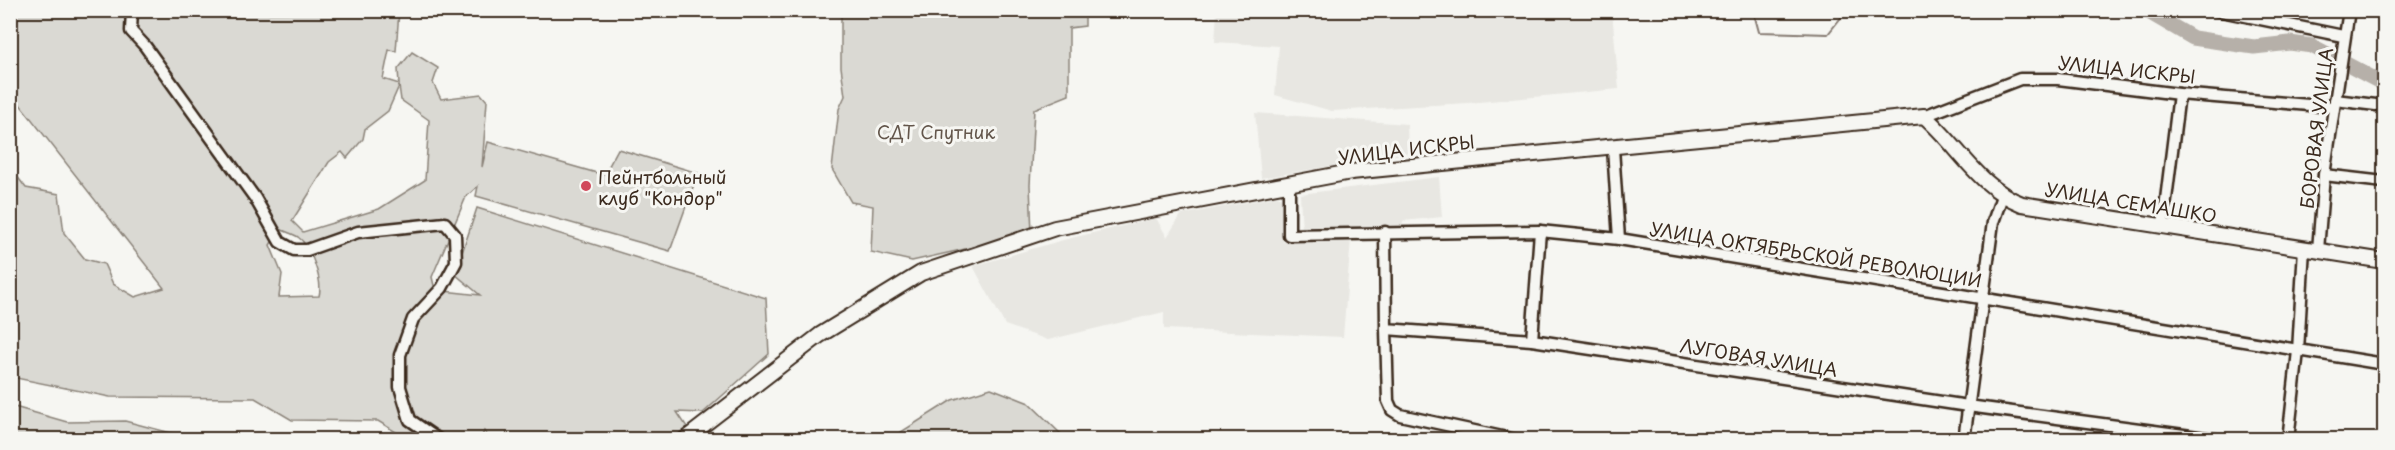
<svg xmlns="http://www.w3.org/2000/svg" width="2395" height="450" viewBox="0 0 2395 450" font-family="'Playpen Sans',sans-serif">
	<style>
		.built { fill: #e8e7e2 }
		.green { fill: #dad9d3; stroke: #8a8278; stroke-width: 1.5; fill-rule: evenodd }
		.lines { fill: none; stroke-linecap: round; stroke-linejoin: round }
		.stream { stroke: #857a71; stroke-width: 2 }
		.river { stroke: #b6b0a9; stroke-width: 15 }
		.minor-casing { stroke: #3b2a1e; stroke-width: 15 }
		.major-casing { stroke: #3b2a1e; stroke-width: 18 }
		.minor { stroke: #f6f6f2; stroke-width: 10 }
		.major { stroke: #f6f6f2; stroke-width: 14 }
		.poi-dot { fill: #d1495b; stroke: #f6f6f2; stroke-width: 2 }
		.labels { text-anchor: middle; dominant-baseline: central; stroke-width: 6; stroke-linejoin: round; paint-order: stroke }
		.street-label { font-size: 18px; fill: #3b2a1e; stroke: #f6f6f2 }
		.park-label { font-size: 18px; fill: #63564b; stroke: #f6f6f2 }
		.poi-label { font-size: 18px; fill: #3b2a1e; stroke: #f6f6f2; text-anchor: start }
	</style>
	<rect width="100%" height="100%" fill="#f6f6f2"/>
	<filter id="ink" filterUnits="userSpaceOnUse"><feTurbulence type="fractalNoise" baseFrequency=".0167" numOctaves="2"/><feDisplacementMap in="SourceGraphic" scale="12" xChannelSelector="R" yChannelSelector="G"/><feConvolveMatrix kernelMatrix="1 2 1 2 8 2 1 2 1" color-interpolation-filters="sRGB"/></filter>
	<g filter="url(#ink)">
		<g class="built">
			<path d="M 1217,11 L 1612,11 L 1619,89 L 1468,103 L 1332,111 L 1275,95 L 1279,46 L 1215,42 Z"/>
			<path d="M 1255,113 L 1407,124 L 1408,153 L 1261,178 Z"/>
			<path d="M 1439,177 L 1442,217 L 1403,221 L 1402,227 L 1302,232 L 1300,194 Z"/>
			<path d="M 1278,196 L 1281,198 L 1283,242 L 1351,239 L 1343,337 L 1164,329 L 1164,312 L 1048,340 L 1005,325 L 973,266 L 1063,240 L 1156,218 L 1167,237 L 1181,215 Z"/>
		</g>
		<g class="green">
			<path d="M 230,10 L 231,13 L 399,11 L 396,51 L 389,50 L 383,79 L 399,84 L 398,69 L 412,52 L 438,68 L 433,83 L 441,99 L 481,94 L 487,101 L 482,167 L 488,142 L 604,175 L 618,149 L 698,173 L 670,251 L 476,196 L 478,186 L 466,197 L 432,277 L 435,290 L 480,295 L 455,274 L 477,208 L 766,298 L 769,354 L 703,413 L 677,412 L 689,430 L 677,440 L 491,440 L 484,431 L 481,439 L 404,437 L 378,421 L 292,420 L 255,398 L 110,397 L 11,377 L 10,167 L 26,188 L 59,194 L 64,233 L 85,259 L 104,264 L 113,284 L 135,297 L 164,288 L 19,103 L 11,105 L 11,11 ZM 399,86 L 401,100 L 429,120 L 425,180 L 379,209 L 303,232 L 292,221 L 329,162 L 342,152 L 347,158 L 363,139 L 365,129 L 388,111 ZM 280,229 C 286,232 293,234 298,237 C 311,246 323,281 319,296 L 279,297 L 282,274 L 270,245 Z"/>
			<path d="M 841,11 L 1085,11 L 1085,26 L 1069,28 L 1069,95 L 1034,109 L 1030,185 L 1032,234 L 912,261 L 871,252 L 873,206 L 851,202 L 832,169 L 839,109 L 845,96 L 841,67 Z"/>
			<path d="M 991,388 L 1029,403 L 1066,439 L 890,439 L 952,400 Z"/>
			<path d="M 11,406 L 67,422 L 125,421 L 194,439 L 11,439 Z"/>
		</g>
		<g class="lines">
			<path class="stream" d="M 1753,10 L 1759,32 L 1828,34 L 1847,10"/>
			<path class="river" d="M 2145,10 L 2193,38 L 2254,47 L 2290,43 L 2312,46 L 2384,84"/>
			<g class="minor-casing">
				<g id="minor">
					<path d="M 132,10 L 131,31 L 145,46 L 255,198 L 280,242 L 294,250 L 307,250 L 358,232 L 445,223 L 455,235 L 456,262 L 442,288 L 413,319 L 400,355 L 400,387 L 410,420 L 439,440"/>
					<path d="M 2216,10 L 2343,36"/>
					<path d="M 2335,100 L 2384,106"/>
					<path d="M 1924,116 L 2020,79 L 2058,79 L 2179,94 L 2333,107"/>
					<path d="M 1613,148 L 1619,239"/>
					<path d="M 2324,175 L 2384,182"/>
					<path d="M 1289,185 L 1289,235 L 1540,231 L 1619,239 L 2384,364"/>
					<path d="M 2163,224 L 2179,94"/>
					<path d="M 1385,232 L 1386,329 L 1532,340 L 1968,406 L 2221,440"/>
					<path d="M 2318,250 L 2324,175 L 2349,10"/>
					<path d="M 1386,329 L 1388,401 L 1392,410 L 1400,415 L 1516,440"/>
					<path d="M 1532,340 L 1540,231"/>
					<path d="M 1964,440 L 1993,222 L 2002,196"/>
					<path d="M 2288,440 L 2298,351 L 2304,248"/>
				</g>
			</g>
			<g class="major-casing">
				<path id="major" d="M 684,440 L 820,335 L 921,273 L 1055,228 L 1351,172 L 1924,116 C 1959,146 1978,187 2022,204 L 2384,261"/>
			</g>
			<use href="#minor" class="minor"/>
			<use href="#major" class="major"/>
		</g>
	</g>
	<circle class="poi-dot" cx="586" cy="186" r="6"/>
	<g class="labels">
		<g class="street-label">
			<text transform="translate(2127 69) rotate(6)">УЛИЦА ИСКРЫ</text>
			<text transform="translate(2316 128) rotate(-83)">БОРОВАЯ УЛИЦА</text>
			<text transform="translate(1406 149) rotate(-7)">УЛИЦА ИСКРЫ</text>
			<text transform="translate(2131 202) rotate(9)">УЛИЦА СЕМАШКО</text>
			<text transform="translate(1816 254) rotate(9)">УЛИЦА ОКТЯБРЬСКОЙ РЕВОЛЮЦИИ</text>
			<text transform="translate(1759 357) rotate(9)">ЛУГОВАЯ УЛИЦА</text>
		</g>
		<g class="park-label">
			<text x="936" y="131">СДТ Спутник</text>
		</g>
		<g class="poi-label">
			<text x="598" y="176">Пейнтбольный<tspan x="598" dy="21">клуб "Кондор"</tspan></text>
		</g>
	</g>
	<rect width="2395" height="450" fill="none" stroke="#f6f6f2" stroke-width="36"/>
	<rect x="18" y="18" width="2359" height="414" fill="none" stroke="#3b2a1e" stroke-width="2" filter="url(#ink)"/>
</svg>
